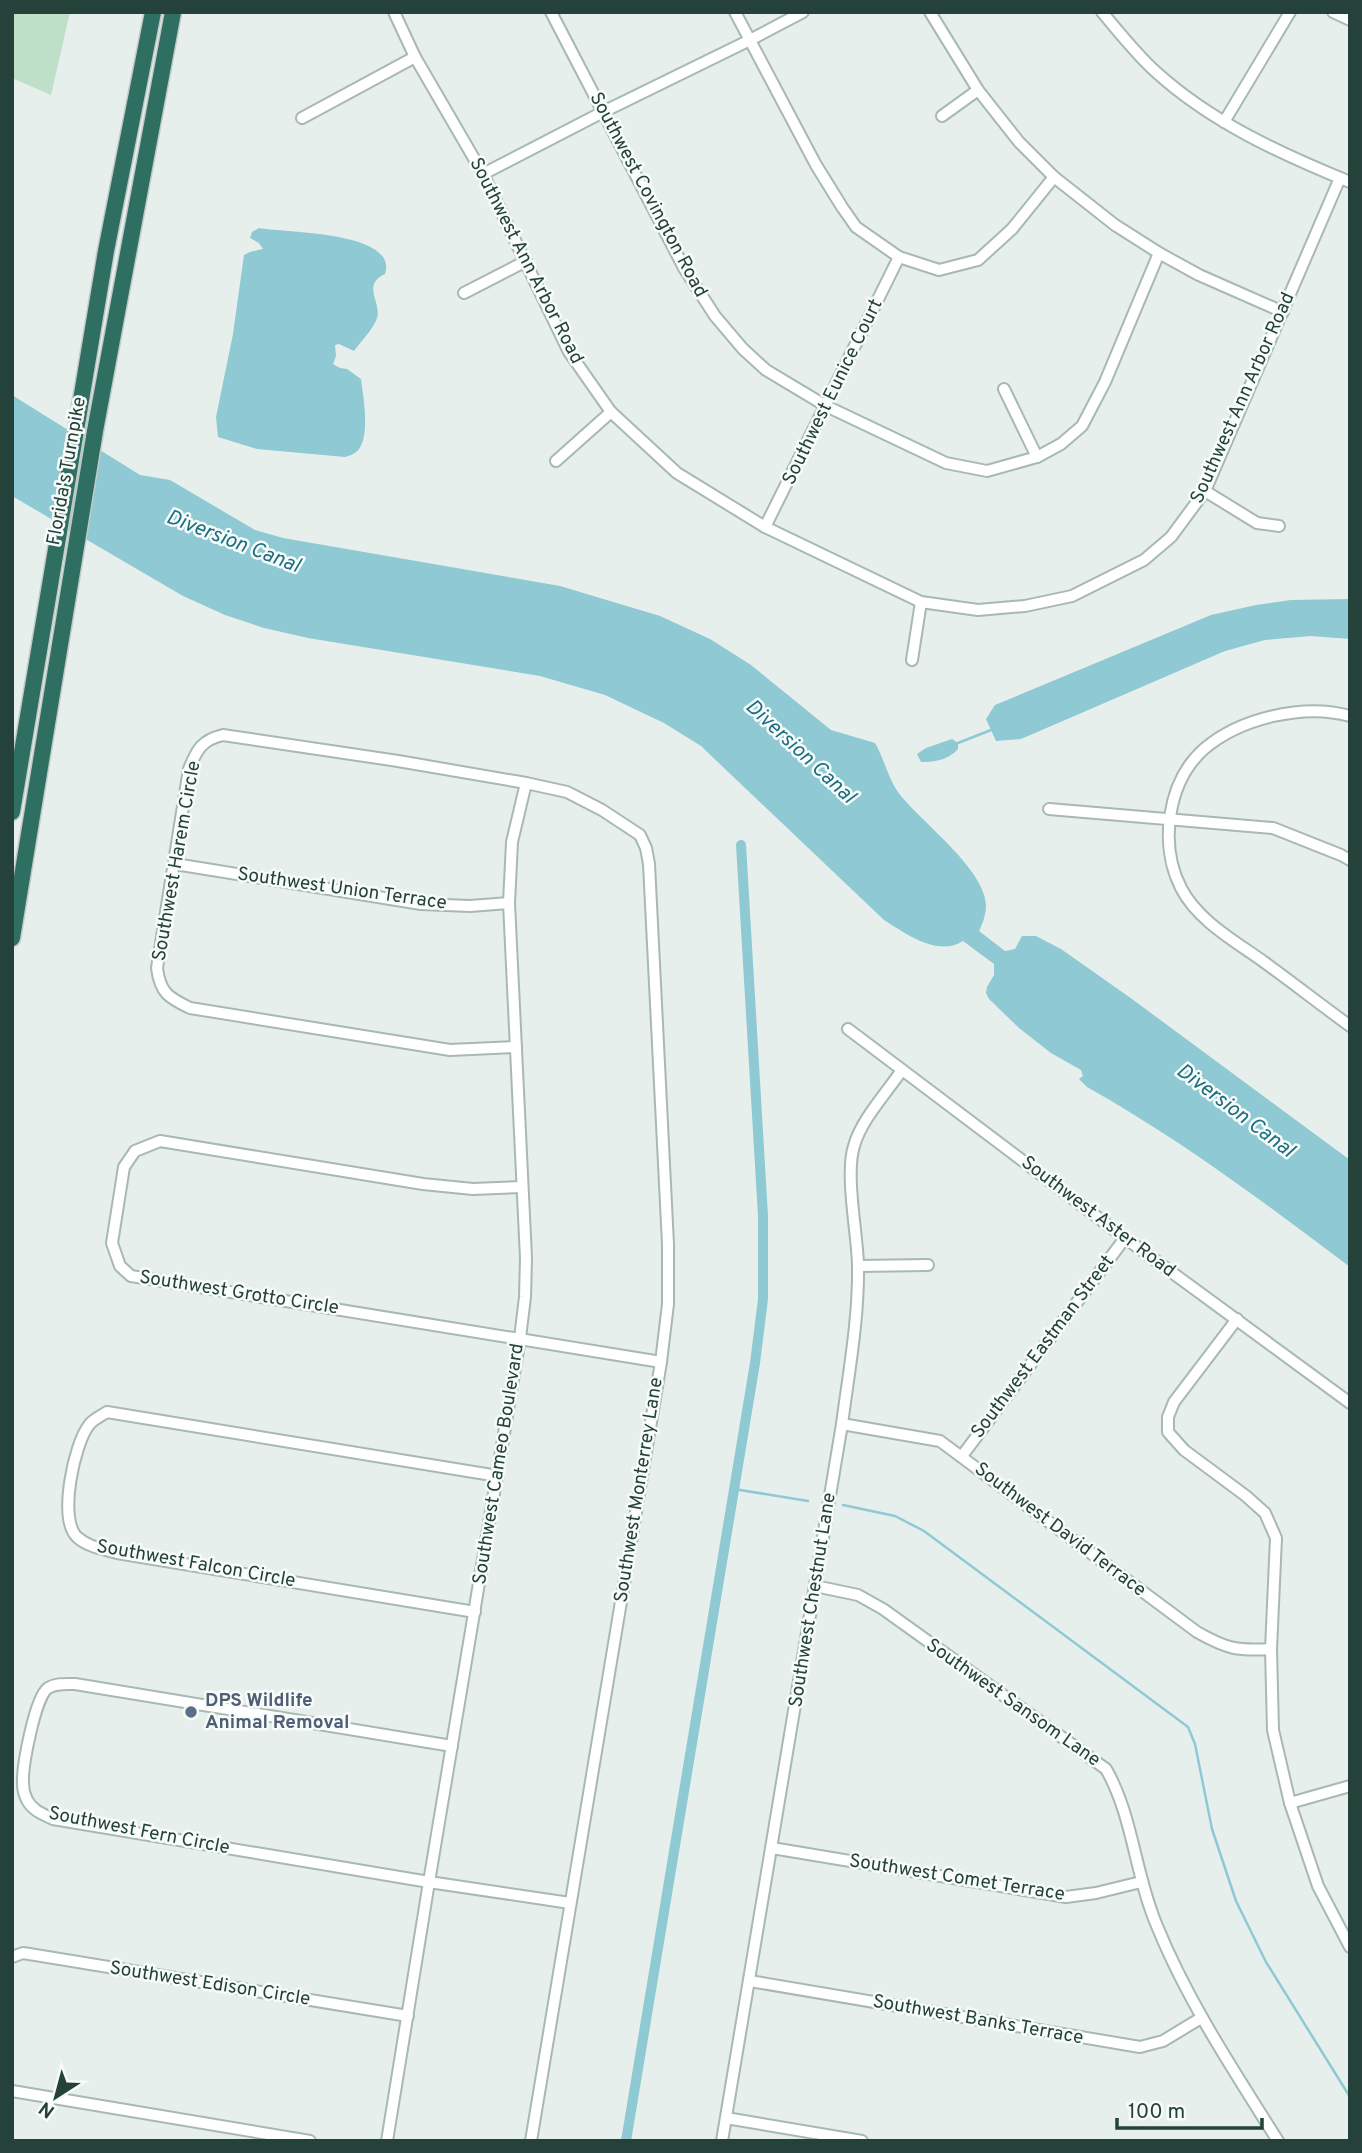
<svg xmlns="http://www.w3.org/2000/svg" width="1362" height="2153" viewBox="0 0 1362 2153" font-family="Overpass,sans-serif">
	<style>
		.green { fill: #bfe0c8 }
		.water { fill: #8ec9d4 }
		.lines { fill: none; stroke-linecap: round; stroke-linejoin: round }
		.stream { stroke: #8ec9d4; stroke-width: 2.5 }
		.canal { stroke: #8ec9d4; stroke-width: 10 }
		.minor-casing { stroke: #a8b8b2; stroke-width: 14 }
		.highway-casing { stroke: #c2cac8; stroke-width: 19 }
		.minor { stroke: #fff; stroke-width: 10 }
		.highway { stroke: #2f6f62; stroke-width: 16 }
		.service-dot { fill: #5c6f8a; stroke: #f7fbf9; stroke-width: 2.5 }
		.labels { text-anchor: middle; dominant-baseline: central; stroke-width: 5; stroke-linejoin: round; paint-order: stroke }
		.street-label { font-size: 19px; fill: #24423a; stroke: #f7fbf9 }
		.service-label { font-size: 19px; font-weight: bold; fill: #4e5e75; stroke: #f7fbf9; text-anchor: start }
		.water-label { font-size: 21px; font-style: italic; fill: #1c6f80; stroke: #f7fbf9 }
	</style>
	<rect width="100%" height="100%" fill="#e6efeb"/>
	<path class="green" d="M 12,12 L 70,12 L 51,95 L 12,78 Z"/>
	<g class="water">
		<path d="M 259,228 C 285,233 399,231 385,274 C 361,285 382,303 377,318 C 373,330 361,341 354,351 L 339,344 L 335,345 L 336,356 L 333,364 L 340,368 L 347,369 L 361,379 C 363,396 372,441 355,453 C 352,455 348,456 345,457 L 257,449 L 218,437 L 216,417 L 233,334 L 244,255 L 250,252 L 263,249 L 259,243 L 250,238 L 252,232 Z"/>
		<path d="M 12,395 L 140,475 L 170,480 L 255,530 L 283,538 L 560,586 L 660,616 L 710,639 L 751,665 L 831,730 L 875,743 C 885,760 888,780 901,796 C 923,823 985,870 986,905 C 986,914 983,923 979,931 L 1005,951 L 1015,949 L 1022,936 L 1036,936 L 1061,949 L 1132,999 L 1350,1160 L 1350,1267 C 1265,1203 1180,1139 1087,1087 L 1079,1079 L 1083,1076 L 1081,1070 L 1051,1053 L 1019,1028 L 989,999 L 986,993 L 987,987 L 994,975 L 994,964 L 963,941 C 938,957 906,934 884,920 L 701,746 L 664,723 L 605,695 L 540,676 L 308,638 L 264,628 L 225,615 L 183,596 L 12,496 Z"/>
		<path d="M 1350,599 L 1350,639 L 1311,636 L 1265,640 L 1225,651 L 1021,739 L 996,741 L 986,719 L 995,705 L 1211,615 L 1256,605 L 1291,600 Z"/>
		<path d="M 952,739 L 958,743 L 958,749 C 948,760 935,762 921,762 L 917,754 L 926,748 Z"/>
	</g>
	<g class="lines">
		<g class="stream">
			<path d="M 958,743 L 991,730"/>
			<path d="M 734,1489 L 808,1501"/>
			<path d="M 843,1505 L 895,1516 L 924,1531 L 1188,1727 L 1195,1744 L 1212,1829 L 1236,1901 L 1266,1962 L 1350,2097"/>
		</g>
		<path class="canal" d="M 626,2141 L 755,1363 L 763,1299 L 763,1216 L 741,845"/>
		<g class="minor-casing">
			<g id="minor">
				<path d="M 394,12 L 415,57 L 483,174 L 569,352 L 611,412 L 677,473 L 765,527 L 921,602 L 978,610 L 1025,606 L 1072,596 L 1144,560 L 1171,537 L 1205,491 L 1340,178"/>
				<path d="M 551,12 L 684,268 L 715,316 L 743,349 L 766,370 L 826,406 L 946,463 L 987,471 L 1037,457 L 1061,444 L 1082,426 L 1105,382 L 1159,253"/>
				<path d="M 735,12 L 816,165 L 842,207 L 856,227 L 899,257 L 939,270 L 978,260 L 1012,229 L 1054,177"/>
				<path d="M 930,12 L 978,90 L 1019,142 L 1054,177 L 1115,225 L 1159,253 L 1199,275 L 1283,312"/>
				<path d="M 1102,12 C 1119,32 1136,54 1156,72 C 1211,122 1281,154 1350,182"/>
				<path d="M 1333,12 L 1350,20"/>
				<path d="M 942,116 L 978,90"/>
				<path d="M 302,118 L 415,57"/>
				<path d="M 1224,122 L 1290,12"/>
				<path d="M 483,174 L 603,112 L 750,40 L 803,12"/>
				<path d="M 464,293 L 526,261"/>
				<path d="M 1004,389 L 1037,457"/>
				<path d="M 556,461 L 611,412"/>
				<path d="M 1205,491 L 1257,523 L 1279,526"/>
				<path d="M 765,527 L 899,257"/>
				<path d="M 912,660 L 921,602"/>
				<path d="M 1350,716 C 1304,703 1240,718 1204,749 C 1167,782 1159,845 1181,888 C 1198,921 1235,941 1264,962 C 1293,983 1321,1005 1350,1026"/>
				<path d="M 1049,809 L 1273,828 L 1341,855 L 1350,860"/>
				<path d="M 175,864 L 421,904 L 470,906 L 509,903"/>
				<path d="M 848,1029 L 1125,1238 L 1350,1403"/>
				<path d="M 516,1047 L 450,1050 L 190,1008 C 169,998 160,993 157,968 L 189,769 C 197,749 202,740 223,735 L 398,761 L 526,783 L 567,792 L 602,810 L 640,835 L 646,848 L 649,864 L 668,1244 L 668,1304 L 661,1362 L 531,2141"/>
				<path d="M 522,1187 L 473,1189 L 423,1184 L 160,1141 L 135,1151 L 124,1167 L 112,1243 L 120,1266 L 131,1276 L 661,1362"/>
				<path d="M 858,1266 L 928,1265"/>
				<path d="M 1237,1319 L 1174,1402 L 1168,1417 L 1168,1432 L 1184,1450 L 1246,1496 L 1265,1513 L 1276,1538 L 1271,1649 L 1273,1730 L 1290,1803 L 1318,1886 L 1350,1947"/>
				<path d="M 842,1424 L 940,1441 L 1197,1632 C 1227,1649 1237,1651 1271,1649"/>
				<path d="M 962,1456 L 1125,1238"/>
				<path d="M 815,1586 L 858,1595 L 883,1609 L 1106,1769 C 1133,1816 1135,1875 1157,1926 C 1188,2002 1234,2071 1278,2141"/>
				<path d="M 475,1612 L 117,1553 C 103,1549 88,1547 77,1537 C 58,1519 74,1444 89,1425 C 93,1419 101,1416 107,1412 L 498,1476"/>
				<path d="M 452,1746 L 75,1684 C 66,1684 56,1683 48,1688 C 35,1697 22,1767 23,1784 C 23,1789 25,1796 27,1800 C 33,1811 43,1814 53,1819 L 429,1882 L 570,1903"/>
				<path d="M 1290,1803 L 1350,1786"/>
				<path d="M 772,1848 L 1066,1897 L 1096,1893 L 1141,1882"/>
				<path d="M 12,1957 L 23,1953 L 408,2016"/>
				<path d="M 750,1981 L 1140,2047 L 1163,2041 L 1201,2018"/>
				<path d="M 12,2091 L 310,2141"/>
				<path d="M 726,2118 L 862,2141"/>
				<path d="M 387,2141 L 429,1882 L 520,1338 L 525,1297 L 526,1258 L 509,903 L 512,842 L 526,783"/>
				<path d="M 722,2141 L 842,1424 C 849,1371 859,1317 858,1264 C 857,1232 845,1174 854,1146 C 861,1120 887,1092 902,1070"/>
			</g>
		</g>
		<g class="highway-casing">
			<g id="highway">
				<path d="M 12,812 L 106,251 L 153,12"/>
				<path d="M 12,938 L 95,431 L 173,12"/>
			</g>
		</g>
		<use href="#minor" class="minor"/>
		<use href="#highway" class="highway"/>
	</g>
	<circle class="service-dot" cx="191" cy="1712" r="7"/>
	<g class="labels">
		<g class="street-label">
			<text transform="translate(648 195) rotate(62)">Southwest Covington Road</text>
			<text transform="translate(526 261) rotate(63)">Southwest Ann Arbor Road</text>
			<text transform="translate(833 392) rotate(-64)">Southwest Eunice Court</text>
			<text transform="translate(1243 398) rotate(-66)">Southwest Ann Arbor Road</text>
			<text transform="translate(67 471) rotate(-80)">Florida's Turnpike</text>
			<text transform="translate(177 861) rotate(-80)">Southwest Harem Circle</text>
			<text transform="translate(342 889) rotate(8)">Southwest Union Terrace</text>
			<text transform="translate(1098 1217) rotate(37)">Southwest Aster Road</text>
			<text transform="translate(239 1293) rotate(9)">Southwest Grotto Circle</text>
			<text transform="translate(1043 1347) rotate(-53)">Southwest Eastman Street</text>
			<text transform="translate(499 1464) rotate(-81)">Southwest Cameo Boulevard</text>
			<text transform="translate(639 1490) rotate(-81)">Southwest Monterrey Lane</text>
			<text transform="translate(1060 1530) rotate(37)">Southwest David Terrace</text>
			<text transform="translate(196 1564) rotate(10)">Southwest Falcon Circle</text>
			<text transform="translate(813 1600) rotate(-81)">Southwest Chestnut Lane</text>
			<text transform="translate(1013 1703) rotate(35)">Southwest Sansom Lane</text>
			<text transform="translate(139 1831) rotate(11)">Southwest Fern Circle</text>
			<text transform="translate(957 1878) rotate(9)">Southwest Comet Terrace</text>
			<text transform="translate(210 1984) rotate(9)">Southwest Edison Circle</text>
			<text transform="translate(978 2020) rotate(10)">Southwest Banks Terrace</text>
		</g>
		<g class="service-label">
			<text x="205" y="1701">DPS Wildlife<tspan x="205" dy="22">Animal Removal</tspan></text>
		</g>
		<g class="water-label">
			<text transform="translate(233 542) rotate(21)">Diversion Canal</text>
			<text transform="translate(800 752) rotate(43)">Diversion Canal</text>
			<text transform="translate(1235 1111) rotate(37)">Diversion Canal</text>
		</g>
	</g>
	<rect width="1362" height="2153" fill="none" stroke="#24423a" stroke-width="28"/>
	<g transform="translate(56 2097) rotate(216)" stroke="#f7fbf9" stroke-width="5" paint-order="stroke">
	<path d="M0-5L12 26L0 18L-12 26Z" fill="#24423a"/>
	<text y="-10" font-size="19" font-weight="bold" text-anchor="middle" fill="#24423a">N</text>
	</g>
	<path d="M1117 2118v10h145v-10" fill="none" stroke="#24423a" stroke-width="3.5"/>
	<text x="1128" y="2118" font-size="21" fill="#24423a" stroke="#f7fbf9" stroke-width="5" paint-order="stroke">100 m</text>
</svg>
